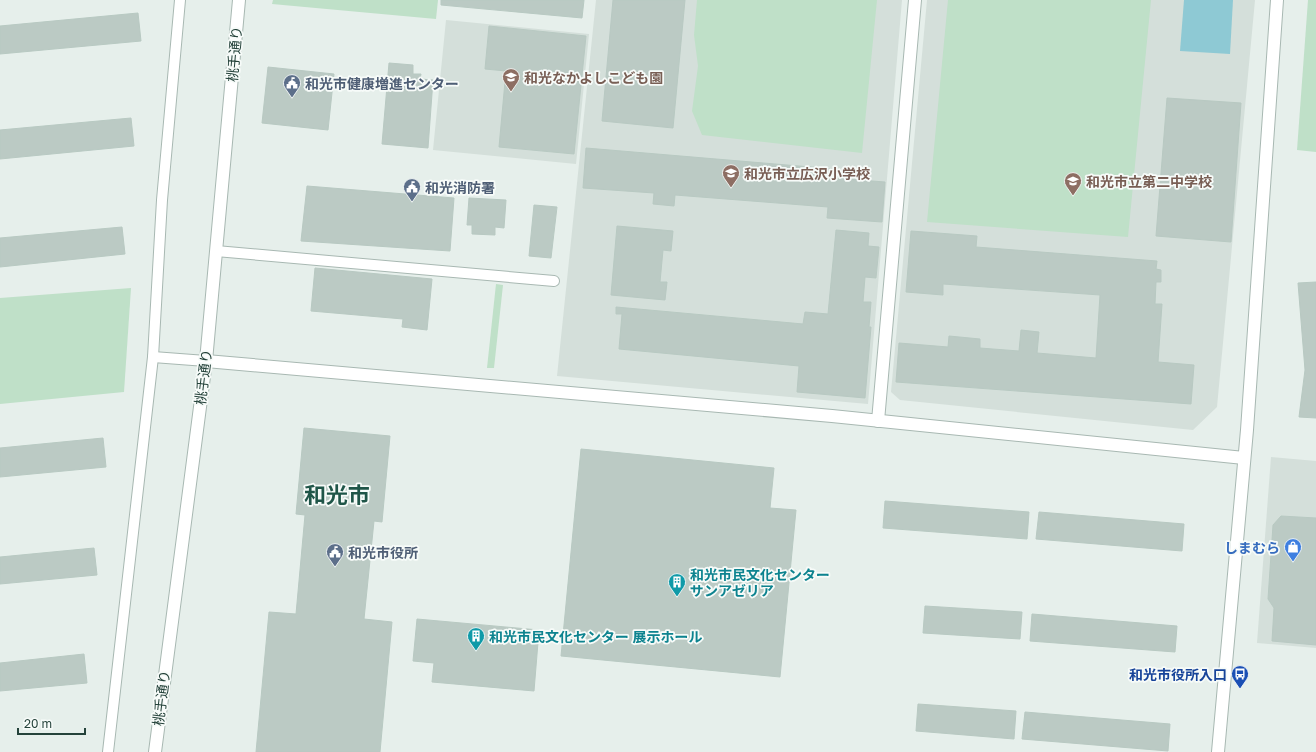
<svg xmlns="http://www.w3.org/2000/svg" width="1316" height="752" viewBox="0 0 1316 752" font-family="'Golos Text','Noto Sans JP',sans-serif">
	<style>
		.built { fill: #d4dfda }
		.green { fill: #bfe0c8 }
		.water { fill: #8ec9d4 }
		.building { fill: #bbcac4; stroke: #b8c9c2 }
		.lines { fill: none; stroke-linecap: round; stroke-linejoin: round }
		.service-casing { stroke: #a8b8b2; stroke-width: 12 }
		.minor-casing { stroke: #a8b8b2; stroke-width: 14 }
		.tertiary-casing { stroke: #a8b8b2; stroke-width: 14 }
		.service { stroke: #fff; stroke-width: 10 }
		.minor { stroke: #fff; stroke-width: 12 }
		.tertiary { stroke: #fff; stroke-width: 12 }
		.labels { text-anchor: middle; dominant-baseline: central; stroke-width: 3.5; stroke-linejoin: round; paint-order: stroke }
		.street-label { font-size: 14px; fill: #24423a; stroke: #f7fbf9 }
		.education-label { font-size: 14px; font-weight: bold; fill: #785e54; stroke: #f7fbf9; text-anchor: start }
		.service-label { font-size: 14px; font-weight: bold; fill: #4e5e75; stroke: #f7fbf9; text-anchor: start }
		.shop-label { font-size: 14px; font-weight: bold; fill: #366cbe; stroke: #f7fbf9; text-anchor: end }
		.culture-label { font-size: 14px; font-weight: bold; fill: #0d838f; stroke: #f7fbf9; text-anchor: start }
		.transit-label { font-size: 14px; font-weight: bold; fill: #164399; stroke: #f7fbf9; text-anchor: end }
		.town-label { font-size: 22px; font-weight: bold; fill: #1f5548; stroke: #f7fbf9 }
	</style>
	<rect width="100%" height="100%" fill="#e6efeb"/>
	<g class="built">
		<path d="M 596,0 L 902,0 L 868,404 L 557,376 Z"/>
		<path d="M 927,0 L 1255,0 L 1217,407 L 1193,430 L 900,400 L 891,392 Z"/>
		<path d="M 446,20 L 589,34 L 576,164 L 433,150 Z"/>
		<path d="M 1271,457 L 1316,461 L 1316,648 L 1257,643 Z"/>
	</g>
	<g class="green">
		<path d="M 273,0 L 438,0 L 436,19 L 272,4 Z"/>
		<path d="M 697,0 L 877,0 L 862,153 L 702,135 L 692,111 L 698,66 L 694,35 Z"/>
		<path d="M 948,0 L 1151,0 L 1128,237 L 927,222 Z"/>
		<path d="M 1308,0 L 1316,0 L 1316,152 L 1297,150 Z"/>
		<path d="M 496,284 L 503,285 L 494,368 L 487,368 Z"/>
		<path d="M 131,288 L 124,392 L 0,404 L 0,298 Z"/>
	</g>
	<path class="water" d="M 1184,0 L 1233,0 L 1230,54 L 1180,51 Z"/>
	<g class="building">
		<path d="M 441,0 L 584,0 L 582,18 L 441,5 Z"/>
		<path d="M 613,0 L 685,0 L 673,128 L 602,121 Z"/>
		<path d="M 138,13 L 141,41 L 0,54 L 0,26 Z"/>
		<path d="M 489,26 L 586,36 L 574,154 L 499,147 L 506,71 L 485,69 Z"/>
		<path d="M 389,63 L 413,65 L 413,74 L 421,74 L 420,79 L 433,80 L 428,148 L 382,144 Z"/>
		<path d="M 268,67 L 334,74 L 328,130 L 262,123 Z"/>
		<path d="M 1167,98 L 1241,103 L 1231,242 L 1156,236 Z"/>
		<path d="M 131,118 L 134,146 L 0,159 L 0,130 Z"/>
		<path d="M 586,148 L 846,170 L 846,179 L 885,182 L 882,222 L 827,218 L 828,207 L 675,195 L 674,206 L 653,204 L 654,193 L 583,188 Z"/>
		<path d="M 307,186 L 454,198 L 450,251 L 301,241 Z"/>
		<path d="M 469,198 L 506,200 L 504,228 L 495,227 L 495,235 L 472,234 L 472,225 L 467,225 Z"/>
		<path d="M 534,205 L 557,207 L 551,258 L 529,256 Z"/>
		<path d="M 617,226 L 673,231 L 671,251 L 663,250 L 660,282 L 667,282 L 665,300 L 611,295 Z"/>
		<path d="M 122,227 L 125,254 L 0,267 L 0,238 Z"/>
		<path d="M 836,230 L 869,233 L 868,246 L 879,247 L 876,278 L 865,277 L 863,302 L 871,302 L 869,327 L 871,327 L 865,398 L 797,392 L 799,366 L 619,349 L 622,314 L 616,314 L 616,307 L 803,324 L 805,312 L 828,314 Z"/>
		<path d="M 911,231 L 977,236 L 976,247 L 1157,261 L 1156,269 L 1161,270 L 1161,282 L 1156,282 L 1155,304 L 1162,304 L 1158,362 L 1194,365 L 1191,404 L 896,382 L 899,343 L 948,347 L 949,336 L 980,339 L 980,348 L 1019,351 L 1021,330 L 1039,332 L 1037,353 L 1096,358 L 1100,295 L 943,284 L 943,295 L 906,292 Z"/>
		<path d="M 315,268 L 432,279 L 427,330 L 402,327 L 403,319 L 311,311 Z"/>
		<path d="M 1316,282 L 1316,418 L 1299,417 L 1305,370 L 1298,283 Z"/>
		<path d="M 304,428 L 390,436 L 382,522 L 374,521 L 364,619 L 392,622 L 380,752 L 256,752 L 269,612 L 296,614 L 305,515 L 296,514 Z"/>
		<path d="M 103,438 L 106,467 L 0,477 L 0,448 Z"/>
		<path d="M 581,449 L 774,468 L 770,508 L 796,510 L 780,677 L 561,656 Z"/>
		<path d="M 885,501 L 1029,512 L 1027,539 L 883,528 Z"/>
		<path d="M 1039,512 L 1184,524 L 1182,551 L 1036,539 Z"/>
		<path d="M 1281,516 L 1316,518 L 1316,645 L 1272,641 L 1274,608 L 1268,599 L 1273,525 Z"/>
		<path d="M 94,548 L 97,575 L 0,584 L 0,557 Z"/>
		<path d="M 925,606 L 1022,612 L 1020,639 L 923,633 Z"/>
		<path d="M 1032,614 L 1177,626 L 1175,652 L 1030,641 Z"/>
		<path d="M 417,619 L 539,630 L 534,691 L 432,682 L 434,663 L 413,661 Z"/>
		<path d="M 84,654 L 87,683 L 0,691 L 0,663 Z"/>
		<path d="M 918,704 L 1016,711 L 1014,739 L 916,731 Z"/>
		<path d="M 1025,712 L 1170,724 L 1168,751 L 1022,739 Z"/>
	</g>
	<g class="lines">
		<g class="service-casing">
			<g id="service">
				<path d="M 216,251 L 554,281"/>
				<path d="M 153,357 L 206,361"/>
				<path d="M 108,752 L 153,357 L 162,200 L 180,0"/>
			</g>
		</g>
		<g class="minor-casing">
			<g id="minor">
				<path d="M 206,361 L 832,416 L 1244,458"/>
				<path d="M 878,421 L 915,0"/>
			</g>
		</g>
		<g class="tertiary-casing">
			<g id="tertiary">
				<path d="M 155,752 L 206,361 L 239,0"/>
				<path d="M 1218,752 L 1247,430 L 1277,0"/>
			</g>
		</g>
		<use href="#service" class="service"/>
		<use href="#minor" class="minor"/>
		<use href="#tertiary" class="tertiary"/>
	</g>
	<defs>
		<g id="school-pin" transform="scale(0.9)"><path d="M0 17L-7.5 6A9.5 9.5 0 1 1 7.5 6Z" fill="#8d6e63" stroke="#f7fbf9"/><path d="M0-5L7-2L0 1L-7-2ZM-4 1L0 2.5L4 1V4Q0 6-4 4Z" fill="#fff"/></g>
		<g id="civic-pin" transform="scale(0.9)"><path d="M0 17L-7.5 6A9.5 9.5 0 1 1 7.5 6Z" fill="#5c6f8a" stroke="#f7fbf9"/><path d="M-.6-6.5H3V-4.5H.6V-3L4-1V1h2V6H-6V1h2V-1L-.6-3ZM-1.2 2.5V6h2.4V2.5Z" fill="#fff"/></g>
		<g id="shop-pin" transform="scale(0.9)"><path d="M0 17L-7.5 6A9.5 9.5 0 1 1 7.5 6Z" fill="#3f7fe0" stroke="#f7fbf9"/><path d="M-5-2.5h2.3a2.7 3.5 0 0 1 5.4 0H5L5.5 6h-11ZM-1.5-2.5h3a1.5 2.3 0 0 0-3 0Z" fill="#fff"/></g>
		<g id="building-pin" transform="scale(0.9)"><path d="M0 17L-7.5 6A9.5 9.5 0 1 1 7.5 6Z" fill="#0f9aa8" stroke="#f7fbf9"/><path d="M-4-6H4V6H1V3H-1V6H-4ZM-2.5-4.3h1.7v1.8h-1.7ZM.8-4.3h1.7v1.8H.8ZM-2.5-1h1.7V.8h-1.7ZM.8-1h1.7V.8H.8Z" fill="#fff"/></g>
		<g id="bus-pin" transform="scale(0.9)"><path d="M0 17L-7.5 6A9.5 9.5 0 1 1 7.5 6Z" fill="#1a4fb4" stroke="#f7fbf9"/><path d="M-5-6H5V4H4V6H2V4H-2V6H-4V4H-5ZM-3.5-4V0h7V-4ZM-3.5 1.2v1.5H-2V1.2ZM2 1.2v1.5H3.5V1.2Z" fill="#fff"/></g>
	</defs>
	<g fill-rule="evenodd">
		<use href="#school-pin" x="511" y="77"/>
		<use href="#civic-pin" x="292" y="83"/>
		<use href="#school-pin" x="731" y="173"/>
		<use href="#school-pin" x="1073" y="181"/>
		<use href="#civic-pin" x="412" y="187"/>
		<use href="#shop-pin" x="1293" y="547"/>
		<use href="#civic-pin" x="335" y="552"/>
		<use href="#building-pin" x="677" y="582"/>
		<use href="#building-pin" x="476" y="636"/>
		<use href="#bus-pin" x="1240" y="674"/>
	</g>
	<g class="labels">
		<g class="street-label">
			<text transform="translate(234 54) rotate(-85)">桃手通り</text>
			<text transform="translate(203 377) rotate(-83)">桃手通り</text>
			<text transform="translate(161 698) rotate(-83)">桃手通り</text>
		</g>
		<g class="education-label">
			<text x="524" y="77">和光なかよしこども園</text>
			<text x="744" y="173">和光市立広沢小学校</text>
			<text x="1086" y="181">和光市立第二中学校</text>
		</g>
		<g class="service-label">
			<text x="305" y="83">和光市健康増進センター</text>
			<text x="425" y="187">和光消防署</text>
			<text x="348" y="552">和光市役所</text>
		</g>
		<g class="shop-label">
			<text x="1280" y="547">しまむら</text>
		</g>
		<g class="culture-label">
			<text x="690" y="574">和光市民文化センター<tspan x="690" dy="16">サンアゼリア</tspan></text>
			<text x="489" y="636">和光市民文化センター 展示ホール</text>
		</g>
		<g class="transit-label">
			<text x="1227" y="674">和光市役所入口</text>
		</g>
		<g class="town-label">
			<text x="337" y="494">和光市</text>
		</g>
	</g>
	<path d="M18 728v6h67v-6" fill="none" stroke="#24423a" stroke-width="2"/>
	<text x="24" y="728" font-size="12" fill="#24423a" stroke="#f7fbf9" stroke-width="3" paint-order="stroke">20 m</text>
</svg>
